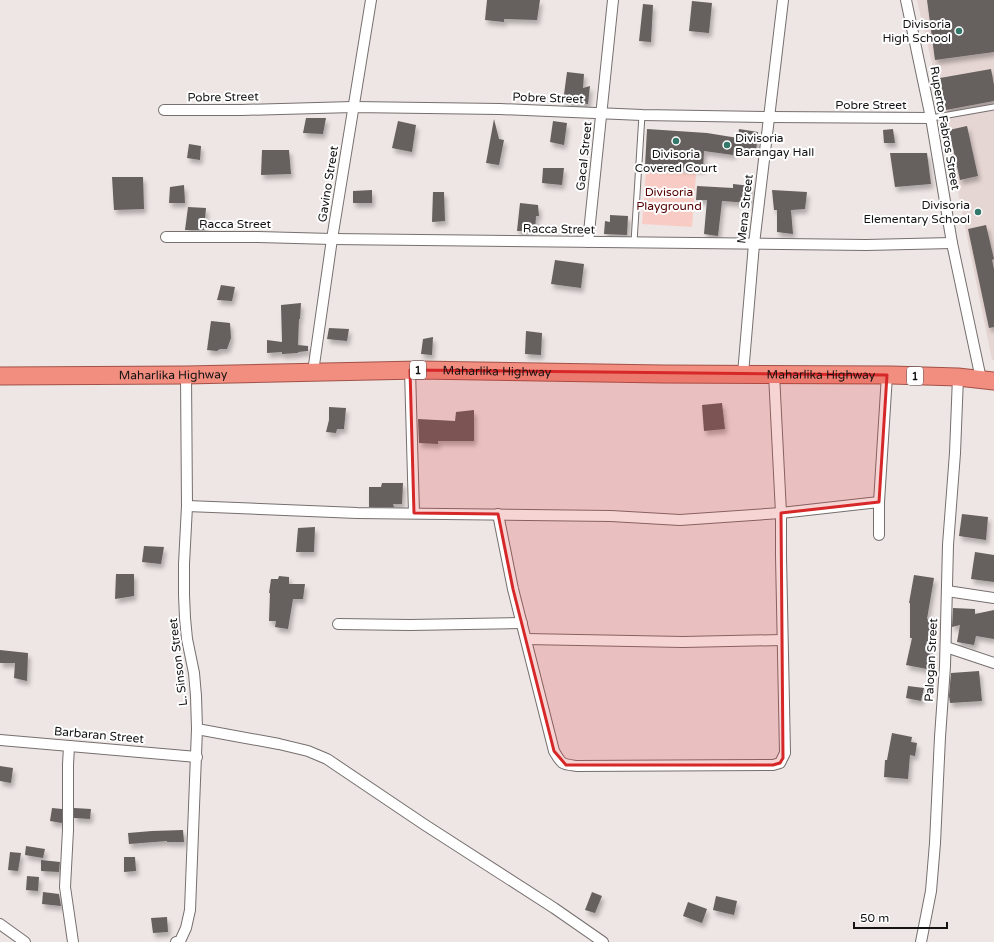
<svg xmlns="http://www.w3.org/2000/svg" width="994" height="942" viewBox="0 0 994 942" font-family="'Varela Round',sans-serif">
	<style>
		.built { fill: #e6d6d3 }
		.green { fill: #f8ccc4 }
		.building { fill: #66605e; filter: url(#shadow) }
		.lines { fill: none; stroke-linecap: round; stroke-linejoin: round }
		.service-casing { stroke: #756f6e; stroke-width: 7 }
		.minor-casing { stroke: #756f6e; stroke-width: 12 }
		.trunk-casing { stroke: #a25146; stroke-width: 19 }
		.service { stroke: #fff; stroke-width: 5 }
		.minor { stroke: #fff; stroke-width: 10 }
		.trunk { stroke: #f28e80; stroke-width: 17 }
		.marked { fill: #d62828; fill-opacity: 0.2; stroke: #d62828; stroke-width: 3; stroke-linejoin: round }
		.poi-dot { fill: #33786b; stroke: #fff; stroke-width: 1.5 }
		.labels { text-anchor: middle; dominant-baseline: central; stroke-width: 4; stroke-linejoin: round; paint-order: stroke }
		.shield { fill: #fff; stroke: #5b5a5a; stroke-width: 1 }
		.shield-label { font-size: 11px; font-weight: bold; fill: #151313 }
		.poi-label { font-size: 12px; fill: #151313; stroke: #fff; text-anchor: end }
		.street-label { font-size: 12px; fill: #151313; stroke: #fff }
		.park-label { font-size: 12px; fill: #570000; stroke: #fff }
	</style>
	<defs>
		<filter id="shadow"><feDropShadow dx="2.5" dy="4.5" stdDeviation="2" flood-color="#0004"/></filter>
	</defs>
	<rect width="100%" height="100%" fill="#eee6e5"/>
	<path class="built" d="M 917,0 L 994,0 L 994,360 L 992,360 L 932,64 Z"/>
	<path class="green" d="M 646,170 L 696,174 L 692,227 L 642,224 Z"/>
	<g class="building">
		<path d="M 487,0 L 540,0 L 537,20 L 504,19 L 504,22 L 485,20 Z"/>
		<path d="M 927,0 L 994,0 L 994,52 L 935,60 Z"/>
		<path d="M 692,1 L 712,3 L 709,33 L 689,31 Z"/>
		<path d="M 643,4 L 653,5 L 651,42 L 639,41 Z"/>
		<path d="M 991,69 L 994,85 L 994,101 L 946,110 L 940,78 Z"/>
		<path d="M 567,72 L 584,74 L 583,88 L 590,86 L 588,104 L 563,102 Z"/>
		<path d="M 306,118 L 326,118 L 323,134 L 303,133 Z"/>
		<path d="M 494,119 L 499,139 L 504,140 L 499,165 L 486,163 Z"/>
		<path d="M 398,121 L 416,125 L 412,152 L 392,148 Z"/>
		<path d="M 553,121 L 567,123 L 564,145 L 550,142 Z"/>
		<path d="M 967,126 L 978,176 L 960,180 L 949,130 Z"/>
		<path d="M 647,129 L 707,133 L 738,138 L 739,129 L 758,132 L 756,151 L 734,148 L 733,155 L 704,151 L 703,169 L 645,166 Z"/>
		<path d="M 893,129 L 895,143 L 884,143 L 883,130 Z"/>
		<path d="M 189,144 L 201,146 L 200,160 L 187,158 Z"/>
		<path d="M 262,150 L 289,150 L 291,174 L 261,175 Z"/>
		<path d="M 890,153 L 927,153 L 931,184 L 895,187 Z"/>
		<path d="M 543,168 L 564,168 L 562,185 L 542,183 Z"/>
		<path d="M 112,177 L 143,177 L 144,209 L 114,210 Z"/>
		<path d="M 733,184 L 751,186 L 750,203 L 722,201 L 718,236 L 704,234 L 707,200 L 696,200 L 697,186 L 733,188 Z"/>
		<path d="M 184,185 L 185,203 L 169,203 L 170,187 Z"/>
		<path d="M 372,190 L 372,203 L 353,203 L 353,191 Z"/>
		<path d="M 772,190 L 807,192 L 805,209 L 791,210 L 793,234 L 777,232 L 777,210 L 774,210 Z"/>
		<path d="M 433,192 L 444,192 L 445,221 L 432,222 Z"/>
		<path d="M 520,203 L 538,205 L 539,216 L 536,216 L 535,231 L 517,231 Z"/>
		<path d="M 188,207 L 206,208 L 204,230 L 185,230 Z"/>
		<path d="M 610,215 L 628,216 L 627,235 L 604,234 L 605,221 L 610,222 Z"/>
		<path d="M 986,225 L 994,259 L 992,260 L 994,269 L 994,327 L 989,328 L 968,229 Z"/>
		<path d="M 555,260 L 584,264 L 581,288 L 551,284 Z"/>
		<path d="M 221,285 L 235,287 L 232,301 L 217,300 Z"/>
		<path d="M 301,303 L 300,319 L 299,319 L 298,345 L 308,346 L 308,351 L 298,352 L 298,353 L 282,354 L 282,352 L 267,353 L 267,340 L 282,342 L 281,305 Z"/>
		<path d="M 211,321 L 230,323 L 231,338 L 227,349 L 220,349 L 217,351 L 207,350 Z"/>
		<path d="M 329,328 L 349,329 L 347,341 L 327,339 Z"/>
		<path d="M 526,331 L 542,333 L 541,355 L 525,354 Z"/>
		<path d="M 433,337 L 432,355 L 421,354 L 423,339 Z"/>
		<path d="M 722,403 L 725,429 L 704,431 L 702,405 Z"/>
		<path d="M 329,407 L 346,408 L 344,429 L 337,429 L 336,433 L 326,432 L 329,420 Z"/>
		<path d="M 474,410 L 474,441 L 438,441 L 438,444 L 419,443 L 418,419 L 455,421 L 456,412 Z"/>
		<path d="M 382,483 L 403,483 L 402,504 L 393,504 L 394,507 L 369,507 L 369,487 L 381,487 Z"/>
		<path d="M 962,514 L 988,517 L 986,540 L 959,536 Z"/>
		<path d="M 315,527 L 314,552 L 296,552 L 298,528 Z"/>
		<path d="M 144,546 L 164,547 L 161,564 L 142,562 Z"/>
		<path d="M 975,552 L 994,555 L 994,582 L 971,579 Z"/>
		<path d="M 116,574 L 134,574 L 134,596 L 115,599 Z"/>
		<path d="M 914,575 L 934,578 L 927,619 L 930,619 L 930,655 L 927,669 L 906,665 L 912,638 L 910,638 L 910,603 L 909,603 Z"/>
		<path d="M 279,576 L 289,577 L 289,584 L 305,584 L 303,599 L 293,599 L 288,629 L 275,627 L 276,621 L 269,621 L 270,593 L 269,593 L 271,579 L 278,579 Z"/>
		<path d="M 953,608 L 975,609 L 975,614 L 994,610 L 994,639 L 976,636 L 974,645 L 957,642 L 960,625 L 952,627 Z"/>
		<path d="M 0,650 L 28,653 L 27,681 L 14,678 L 15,663 L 0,663 Z"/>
		<path d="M 979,671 L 982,701 L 950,703 L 949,696 L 951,673 Z"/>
		<path d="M 908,686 L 924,688 L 921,701 L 906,698 Z"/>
		<path d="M 892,733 L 912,737 L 911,742 L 917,743 L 915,756 L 910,755 L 908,779 L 884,777 L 885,760 L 887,760 Z"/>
		<path d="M 0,766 L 13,768 L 11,783 L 0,781 Z"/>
		<path d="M 52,808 L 62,809 L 62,823 L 50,821 Z"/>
		<path d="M 74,808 L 91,809 L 90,819 L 74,818 Z"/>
		<path d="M 183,830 L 184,842 L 167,842 L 167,841 L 129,844 L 128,833 L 152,831 Z"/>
		<path d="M 26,846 L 45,849 L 43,858 L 25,855 Z"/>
		<path d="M 10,852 L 21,853 L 18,871 L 8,870 Z"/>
		<path d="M 124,857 L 135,857 L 136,871 L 124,872 Z"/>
		<path d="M 41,860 L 60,862 L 59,872 L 41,871 Z"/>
		<path d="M 27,876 L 39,877 L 38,891 L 26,890 Z"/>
		<path d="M 43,892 L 59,894 L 61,906 L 42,904 Z"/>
		<path d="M 592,892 L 602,896 L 595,913 L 585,910 Z"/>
		<path d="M 716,896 L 737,901 L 734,915 L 713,910 Z"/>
		<path d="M 688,902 L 707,909 L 702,923 L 683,916 Z"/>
		<path d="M 167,917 L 168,932 L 153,933 L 151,918 Z"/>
	</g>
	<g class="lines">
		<g class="service-casing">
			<g id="service">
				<path d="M 931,118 L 994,107"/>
				<path d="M 634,242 L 642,115"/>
			</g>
		</g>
		<g class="minor-casing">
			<g id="minor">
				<path d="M 906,0 L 931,118 L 952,243 L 981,379"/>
				<path d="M 164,110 L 242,110 L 353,107 L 500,109 L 642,115 L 769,117 L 931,118"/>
				<path d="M 166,237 L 258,237 L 332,239 L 866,245 L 952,243"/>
				<path d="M 588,242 L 613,0"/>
				<path d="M 410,370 L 414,513"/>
				<path d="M 313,372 L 332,239 L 371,0"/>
				<path d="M 743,374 L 754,244 L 783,0"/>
				<path d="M 187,506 L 357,513 L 611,516 L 680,520 L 781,513 L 879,502"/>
				<path d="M 498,514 L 513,589 L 554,751 C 562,765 562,764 577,766 L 773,765 L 780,763 L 785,753 L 781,556 L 781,513 L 774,374"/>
				<path d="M 879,535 L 879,502 L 887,375"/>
				<path d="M 947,591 L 994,598"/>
				<path d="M 338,624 L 410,625 L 522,623"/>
				<path d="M 526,639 L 683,642 L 782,640"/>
				<path d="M 946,647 L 994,663"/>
				<path d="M 197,729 L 279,744 L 308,751 L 327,759 L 425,825 L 554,908 L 603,942"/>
				<path d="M 0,740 L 197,757"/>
				<path d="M 69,746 L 68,765 L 68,830 L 65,887 L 73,942"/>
				<path d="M 0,924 L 25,942"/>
				<path d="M 176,942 L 180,941 L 186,928 L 190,910 L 197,729 L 196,696 L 194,673 L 187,639 L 185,618 L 184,595 L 184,564 L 187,506 L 186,375"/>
				<path d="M 921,942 L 931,891 L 935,843 L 940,737 L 945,666 L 948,545 L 955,453 L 958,377"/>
			</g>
		</g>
		<g class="trunk-casing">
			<g id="trunk">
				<path id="s1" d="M 0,376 L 186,375 L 419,370 L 663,374 L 891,375 L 958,377 L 994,381"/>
			</g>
		</g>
		<use href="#service" class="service"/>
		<use href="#minor" class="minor"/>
		<use href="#trunk" class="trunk"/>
	</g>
	<path class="marked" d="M 410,370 L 887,375 L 879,502 L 781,513 L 783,758 L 780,763 L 773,765 L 566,765 L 554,751 L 513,589 L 498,514 L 414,513 Z"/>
	<g class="poi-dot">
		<circle cx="959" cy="31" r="4"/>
		<circle cx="676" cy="141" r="4"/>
		<circle cx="727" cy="145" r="4"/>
		<circle cx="978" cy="212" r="4"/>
	</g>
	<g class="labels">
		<g class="shield">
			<rect x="410" y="361" width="16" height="18" rx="3"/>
			<rect x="907" y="367" width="16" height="18" rx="3"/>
		</g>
		<g class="shield-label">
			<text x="418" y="370">1</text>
			<text x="915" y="376">1</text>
		</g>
		<g class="poi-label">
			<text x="951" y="24">Divisoria<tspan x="951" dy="14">High School</tspan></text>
			<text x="735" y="138" text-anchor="start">Divisoria<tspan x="735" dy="14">Barangay Hall</tspan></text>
			<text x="676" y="154" text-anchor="middle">Divisoria<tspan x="676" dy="14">Covered Court</tspan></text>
			<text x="970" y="205">Divisoria<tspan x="970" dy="14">Elementary School</tspan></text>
		</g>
		<g class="street-label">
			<text transform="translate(223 97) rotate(-1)">Pobre Street</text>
			<text transform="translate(548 98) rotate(2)">Pobre Street</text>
			<text x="871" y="105">Pobre Street</text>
			<text transform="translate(945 128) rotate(80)">Ruperto Fabros Street</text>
			<text transform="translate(584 156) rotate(-84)">Gacal Street</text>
			<text transform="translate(328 184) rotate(-81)">Gavino Street</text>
			<text transform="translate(745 209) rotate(-84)">Mena Street</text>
			<text x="235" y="224">Racca Street</text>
			<text transform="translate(559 229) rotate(1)">Racca Street</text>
			<text stroke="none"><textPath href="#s1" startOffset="497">Maharlika Highway</textPath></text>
			<text stroke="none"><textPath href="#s1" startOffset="173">Maharlika Highway</textPath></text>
			<text stroke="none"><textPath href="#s1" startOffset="821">Maharlika Highway</textPath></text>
			<text transform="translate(931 660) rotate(-87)">Palogan Street</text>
			<text transform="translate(178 662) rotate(-97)">L. Sinson Street</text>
			<text transform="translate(99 735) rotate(5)">Barbaran Street</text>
		</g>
		<g class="park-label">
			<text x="669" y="192">Divisoria<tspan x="669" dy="14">Playground</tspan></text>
		</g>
	</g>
	<path d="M854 922v6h93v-6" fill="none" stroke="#151313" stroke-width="2"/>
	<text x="860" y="922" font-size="12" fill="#151313" stroke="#ffffff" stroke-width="3" paint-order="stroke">50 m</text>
</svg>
